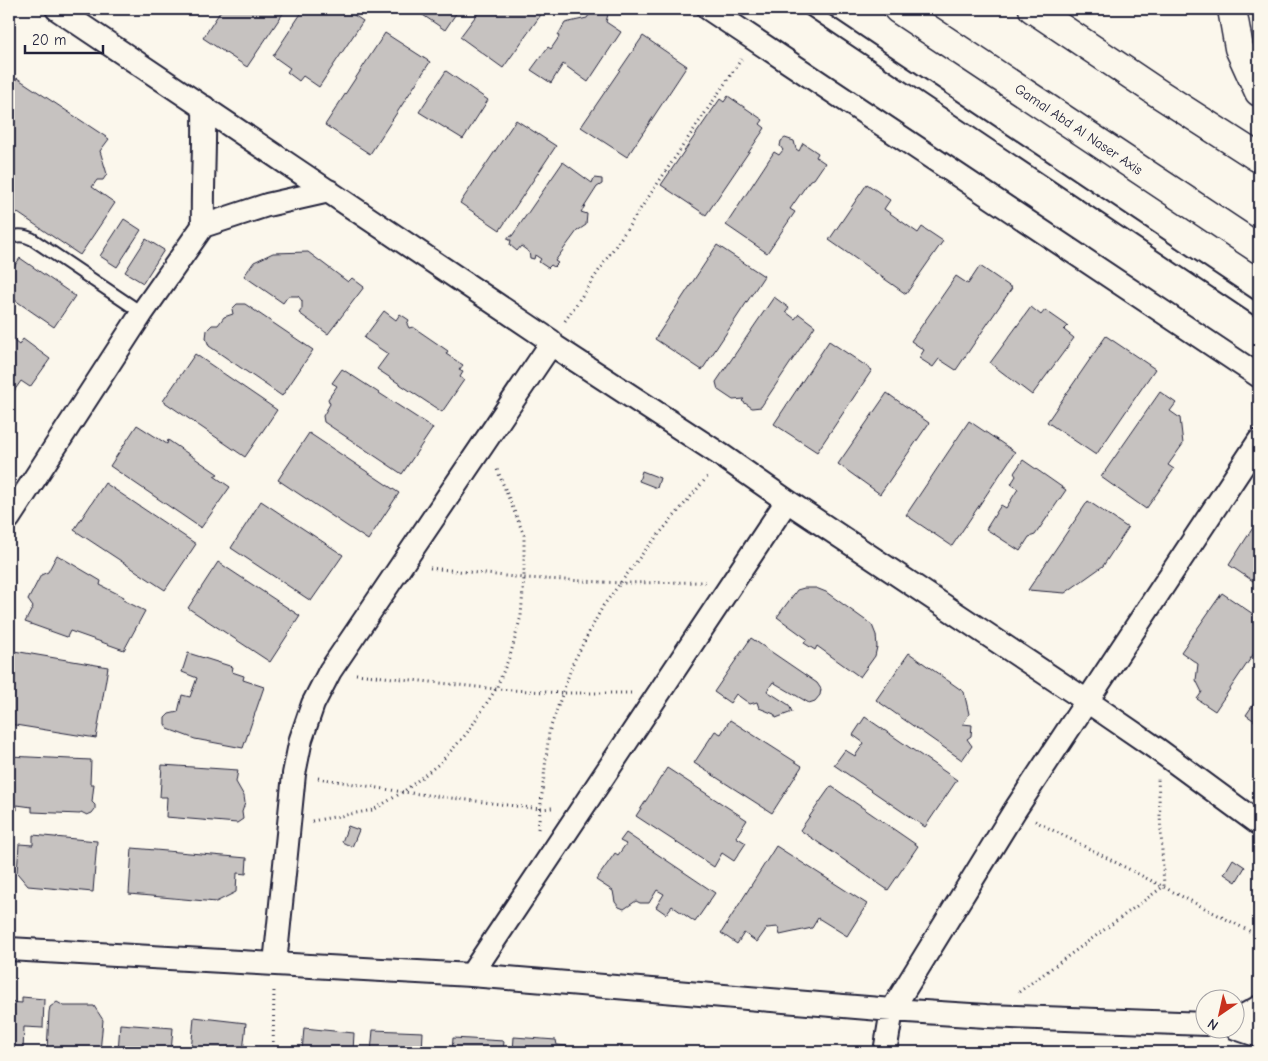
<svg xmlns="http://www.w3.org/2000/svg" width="1268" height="1061" font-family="'Comic Neue',sans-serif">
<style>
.building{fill:#c6c2c0;stroke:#22223b}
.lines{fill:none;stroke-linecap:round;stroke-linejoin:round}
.lane-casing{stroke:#22223b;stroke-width:15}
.street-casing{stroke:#22223b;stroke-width:26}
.secondary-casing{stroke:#22223b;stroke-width:31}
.path{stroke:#22223b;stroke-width:3;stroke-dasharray:1 4;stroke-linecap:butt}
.lane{stroke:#fbf7ec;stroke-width:11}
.street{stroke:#fbf7ec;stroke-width:22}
.secondary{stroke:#fbf7ec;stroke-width:28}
.labels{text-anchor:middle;stroke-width:4;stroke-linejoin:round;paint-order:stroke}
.street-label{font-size:14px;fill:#22223b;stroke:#fbf7ec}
</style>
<rect width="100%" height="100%" fill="#fbf7ec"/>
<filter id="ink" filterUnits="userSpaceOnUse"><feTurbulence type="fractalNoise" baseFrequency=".02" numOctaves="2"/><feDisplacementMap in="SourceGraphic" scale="10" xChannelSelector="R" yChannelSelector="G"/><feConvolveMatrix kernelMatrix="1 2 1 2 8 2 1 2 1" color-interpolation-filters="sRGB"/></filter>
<g filter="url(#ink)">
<path class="building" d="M 179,9 L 199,9 L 195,14 L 180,14 Z
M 222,9 L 286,9 L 247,67 L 203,38 Z
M 304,9 L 345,9 L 363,21 L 319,87 L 303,76 L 299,81 L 287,72 L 290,68 L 273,56 Z
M 414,9 L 459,9 L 445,30 Z
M 481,9 L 545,9 L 503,68 L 460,37 Z
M 593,9 L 600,9 L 608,14 L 606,22 L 621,32 L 588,82 L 563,64 L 551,83 L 531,70 L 548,47 L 551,49 L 559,37 L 558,35 L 565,23 L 587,18 Z
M 385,33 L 430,62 L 370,154 L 325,125 Z
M 643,36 L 687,66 L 627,157 L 581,127 Z
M 446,71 L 488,100 L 463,139 L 419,112 Z
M 17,78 L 109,139 L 100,151 L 107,174 L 103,180 L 97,180 L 92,187 L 115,203 L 80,255 L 9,207 L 9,91 Z
M 728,96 L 763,120 L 760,124 L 765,128 L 706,215 L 661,185 L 720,99 L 724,102 Z
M 516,120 L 556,146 L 500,230 L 460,203 Z
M 785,138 L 794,141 L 796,149 L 799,151 L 803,143 L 818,153 L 816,157 L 825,163 L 814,179 L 810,180 L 790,209 L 795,212 L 767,253 L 726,225 L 774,152 L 779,155 L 783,150 L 780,146 L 781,141 Z
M 563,162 L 592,183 L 594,178 L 602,179 L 602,184 L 597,187 L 581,212 L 587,214 L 586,225 L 577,231 L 555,261 L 558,263 L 554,267 L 551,265 L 548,268 L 539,262 L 541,259 L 535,255 L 534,259 L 530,258 L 529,252 L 521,246 L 517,251 L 510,245 L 511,240 L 508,240 L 508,237 L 512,236 Z
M 867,184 L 890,200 L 884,209 L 918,233 L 922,227 L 943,241 L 906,294 L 829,240 Z
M 124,219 L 141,230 L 117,267 L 100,256 Z
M 146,239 L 164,250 L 143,283 L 125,272 Z
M 717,245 L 764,276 L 702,370 L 655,339 Z
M 308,252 L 348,282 L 352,278 L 364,287 L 328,334 L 299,313 L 302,309 L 302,301 L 298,296 L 288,296 L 283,303 L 244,276 L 254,262 L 273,253 Z
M 20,258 L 75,296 L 54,327 L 9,296 L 9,274 Z
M 980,266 L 1012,288 L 956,370 L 939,359 L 933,367 L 919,358 L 924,350 L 911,341 L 956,276 L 968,284 Z
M 774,297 L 789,308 L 786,312 L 795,319 L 799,314 L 815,326 L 761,407 L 752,408 L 742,401 L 744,399 L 733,400 L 718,390 L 716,382 Z
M 237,304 L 245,304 L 313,350 L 282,396 L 209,346 L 206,338 L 207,330 L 212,325 L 218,325 L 224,317 L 233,314 L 232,309 Z
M 1031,307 L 1041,315 L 1045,310 L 1068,326 L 1064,330 L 1074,338 L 1032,395 L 990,363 Z
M 384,311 L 396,320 L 400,314 L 409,320 L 407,324 L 409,328 L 413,327 L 448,351 L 446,354 L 463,365 L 459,370 L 463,372 L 460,377 L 464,380 L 442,412 L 377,369 L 388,354 L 364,338 Z
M 1106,336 L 1155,369 L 1096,455 L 1047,422 Z
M 9,337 L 19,345 L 23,339 L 50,359 L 30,387 L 21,381 L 9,398 Z
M 829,341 L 872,370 L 817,452 L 774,424 Z
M 195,354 L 277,410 L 245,457 L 163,401 Z
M 342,369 L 433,428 L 402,474 L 324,422 L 323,416 L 330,404 L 328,399 L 337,386 L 332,383 Z
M 1160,392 L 1176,403 L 1170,411 L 1180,418 L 1183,444 L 1168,465 L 1174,469 L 1146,509 L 1101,477 Z
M 887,393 L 929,423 L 880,494 L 838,464 Z
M 969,421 L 1015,452 L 952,546 L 906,515 Z
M 137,425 L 167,444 L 168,440 L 218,474 L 214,476 L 230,487 L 201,528 L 110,466 Z
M 309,433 L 399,493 L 368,540 L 278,480 Z
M 1023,460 L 1066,490 L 1035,535 L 1029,537 L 1020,551 L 986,529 L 1001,505 L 1006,508 L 1018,489 L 1011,484 L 1016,476 L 1014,473 Z
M 642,471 L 660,478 L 657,488 L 639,481 Z
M 105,483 L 196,544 L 165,590 L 74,530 Z
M 261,501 L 343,555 L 311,601 L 231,548 Z
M 1088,501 L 1128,528 L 1103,566 L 1065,593 L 1028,590 Z
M 1258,520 L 1259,521 L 1259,585 L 1229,565 Z
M 57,555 L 101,581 L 100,585 L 124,597 L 123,600 L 145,611 L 124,650 L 70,631 L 67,637 L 25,622 L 33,607 L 28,600 L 41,575 L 48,572 Z
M 218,562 L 300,616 L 270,662 L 188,608 Z
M 804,588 L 816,588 L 826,592 L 872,625 L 876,635 L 877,647 L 875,656 L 860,677 L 817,646 L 815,650 L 804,643 L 807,639 L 777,617 L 797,590 Z
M 1222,593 L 1259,618 L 1259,646 L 1215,711 L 1197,699 L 1202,692 L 1196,680 L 1198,664 L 1181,652 Z
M 751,638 L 817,683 L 821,689 L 820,695 L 815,701 L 809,703 L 773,682 L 767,691 L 789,705 L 792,712 L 776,718 L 774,714 L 759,708 L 757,702 L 750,704 L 736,694 L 730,703 L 714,692 Z
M 14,651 L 108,667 L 96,738 L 9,724 L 9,681 Z
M 188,653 L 233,667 L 232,672 L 244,676 L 243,680 L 264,687 L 243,748 L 195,739 L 168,729 L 165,724 L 165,718 L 169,714 L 178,712 L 182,695 L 190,697 L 197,678 L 182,672 Z
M 909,653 L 964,692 L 969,714 L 963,724 L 972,725 L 971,736 L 967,739 L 972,746 L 962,760 L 876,700 Z
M 1259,696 L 1259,724 L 1246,715 Z
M 865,717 L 957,780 L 925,827 L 834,765 L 845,750 L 855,756 L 864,743 L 853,735 Z
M 730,720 L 802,766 L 772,813 L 694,763 L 715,731 L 721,734 Z
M 9,756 L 91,760 L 90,784 L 94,784 L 92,802 L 95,805 L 95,809 L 92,813 L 87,815 L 81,812 L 80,814 L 32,812 L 32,807 L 17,805 L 17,810 L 14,810 L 14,801 L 9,802 Z
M 162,765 L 238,770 L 236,782 L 244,796 L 245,803 L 242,812 L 243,819 L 237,823 L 166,817 L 167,797 L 160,797 Z
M 667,768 L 747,820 L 736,837 L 746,843 L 734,861 L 722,853 L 714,867 L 636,816 Z
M 831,786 L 918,846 L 888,890 L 800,830 Z
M 348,826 L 359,830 L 352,847 L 342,842 Z
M 626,833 L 715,893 L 695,922 L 672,906 L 666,914 L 656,907 L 664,894 L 657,890 L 649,903 L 640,903 L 636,901 L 624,909 L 619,907 L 615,902 L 613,891 L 596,880 L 615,853 L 618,855 L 626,844 L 620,841 Z
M 33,835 L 97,841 L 93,892 L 28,886 L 17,873 L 19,844 L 33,845 Z
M 776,846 L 867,904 L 847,936 L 818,918 L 812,928 L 780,935 L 778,927 L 767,928 L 757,942 L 744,933 L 737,944 L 721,933 Z
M 132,848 L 247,858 L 246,874 L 237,873 L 236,892 L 216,902 L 129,894 Z
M 1233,859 L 1245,867 L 1236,882 L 1224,874 Z
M 22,997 L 44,999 L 43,1028 L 24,1027 L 23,1052 L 9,1052 L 9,1002 L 22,1003 Z
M 57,1002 L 64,1006 L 94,1006 L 103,1020 L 100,1052 L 47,1052 L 49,1012 L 50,1007 Z
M 194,1017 L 246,1023 L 243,1052 L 191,1052 Z
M 120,1024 L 173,1028 L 171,1052 L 118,1052 Z
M 304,1028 L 354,1033 L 353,1052 L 302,1052 Z
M 373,1030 L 423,1032 L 422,1052 L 371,1052 Z
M 514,1037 L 556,1040 L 557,1045 L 567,1046 L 567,1052 L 513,1052 Z
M 453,1038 L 504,1041 L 503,1052 L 452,1052 Z
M 617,1048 L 641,1049 L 641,1052 L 617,1052 Z"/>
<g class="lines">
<g class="lane-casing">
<path id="lane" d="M 809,9 L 1259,311
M 9,239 C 17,234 24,235 32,239 L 142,313"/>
</g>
<g class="street-casing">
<path id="street" d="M 57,9 L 551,341 L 551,344 L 724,457 L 787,501 L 1087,701 L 1157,749 L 1259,824
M 709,9 L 1259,376
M 203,226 C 202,186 205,147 204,107
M 9,518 L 142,313 L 203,226 L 267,205 L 329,191
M 9,949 L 471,975 L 892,1010 L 986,1016 L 1206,1024
M 275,964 L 294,774 L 301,739 L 313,704 L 330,671 L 551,344
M 471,975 L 787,501
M 1236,1020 L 1259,1007
M 1236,1028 L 1259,1036
M 885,1052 L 892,1010 L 1015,810 L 1259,441"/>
</g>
<g class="secondary-casing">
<path id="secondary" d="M 898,9 L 1259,249
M 1033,9 L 1158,93 L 1259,158
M 1232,9 L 1239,48 L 1259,92"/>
</g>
<path class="path" d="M 565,321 L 742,58
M 430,568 L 524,578 L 622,583 L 705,582
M 356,674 L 496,689 L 562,693 L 631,693
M 318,778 L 403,792 L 540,809 L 552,808
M 312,821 L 373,810 L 403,792 L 440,763 L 467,733 L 496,689 L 511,653 L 521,616 L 524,578 L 524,535 L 496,467
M 1035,821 L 1259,936
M 538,829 L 549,732 L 573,663 L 603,606 L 643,553 L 709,475
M 1019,992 L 1164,886 L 1158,779
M 273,1052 L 274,988"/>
<use href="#lane" class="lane"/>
<use href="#street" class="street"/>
<use href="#secondary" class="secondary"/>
</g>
</g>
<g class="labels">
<g class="street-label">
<text transform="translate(1079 129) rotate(34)" y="5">Gamal Abd Al Naser Axis</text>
</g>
</g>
<rect width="1268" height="1061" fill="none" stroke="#fbf7ec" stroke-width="30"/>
<rect x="15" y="15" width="1238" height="1031" fill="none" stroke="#22223b" stroke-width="2" filter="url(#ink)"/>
<g transform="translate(1220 1014) rotate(214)"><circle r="24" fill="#fbf7ec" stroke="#a4a2a5"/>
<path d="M0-4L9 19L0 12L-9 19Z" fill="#c8321e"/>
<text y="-8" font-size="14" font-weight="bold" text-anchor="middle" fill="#22223b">N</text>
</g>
<path d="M25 45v8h78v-8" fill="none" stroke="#22223b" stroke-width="2.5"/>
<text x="32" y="45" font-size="15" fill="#22223b" stroke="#fbf7ec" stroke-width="4" paint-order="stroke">20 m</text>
</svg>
